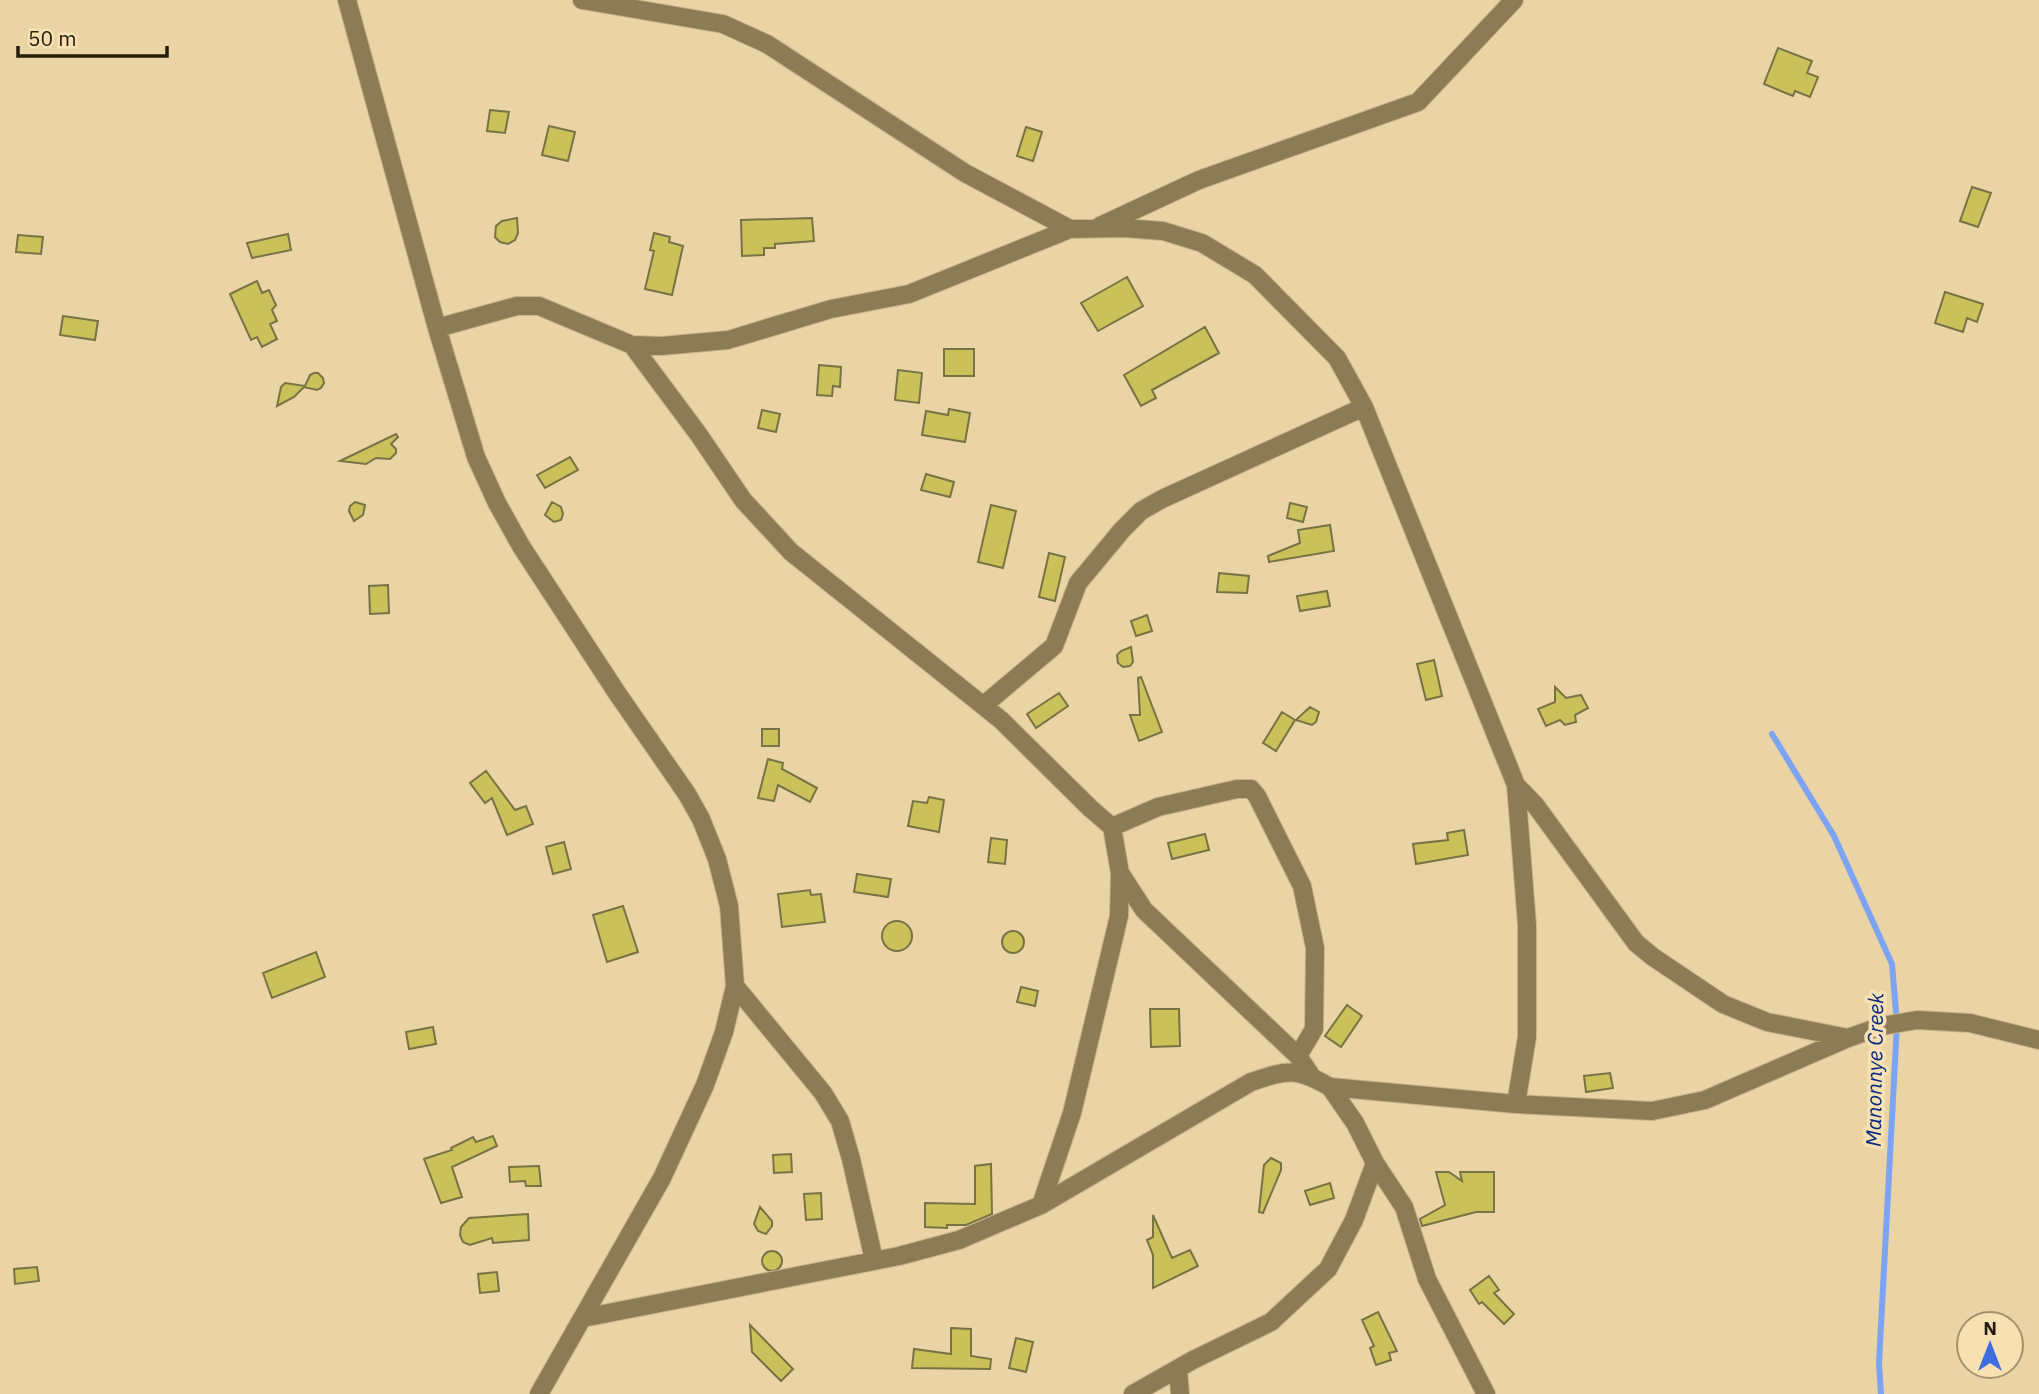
<svg xmlns="http://www.w3.org/2000/svg" width="2039" height="1394" font-family="'IBM Plex Sans',sans-serif">
<style>
.lines{fill:none;stroke-linecap:round;stroke-linejoin:round}
.stream{stroke:#7da3f3;stroke-width:6}
.building{fill:#cac15a;stroke:#777345;stroke-width:2}
.minor-casing{stroke:#c7b289;stroke-width:20}
.minor{stroke:#8d7b56;stroke-width:18}
.labels{text-anchor:middle;stroke-width:7;stroke-linejoin:round;paint-order:stroke}
.water-label{font-size:21px;font-style:italic;fill:#082882;stroke:#f7e0b2}
</style>
<rect width="100%" height="100%" fill="#ead3a5"/>
<g class="lines">
<path class="stream" d="M 1772,734 L 1834,836 L 1892,964 L 1897,1024 L 1879,1363 L 1881,1394"/>
</g>
<path class="building" d="M 1778,48 L 1812,61 L 1807,73 L 1818,77 L 1810,97 L 1795,91 L 1793,96 L 1764,84 Z
M 490,110 L 509,112 L 505,133 L 487,131 Z
M 549,126 L 575,132 L 568,161 L 542,155 Z
M 1026,127 L 1042,132 L 1033,161 L 1017,156 Z
M 1972,187 L 1991,193 L 1978,227 L 1960,221 Z
M 517,218 L 518,233 L 515,240 L 508,244 L 500,242 L 495,237 L 496,226 L 502,221 Z
M 812,218 L 814,241 L 775,244 L 775,248 L 764,248 L 764,255 L 742,256 L 741,220 Z
M 654,233 L 670,237 L 669,242 L 683,246 L 672,295 L 645,289 L 654,251 L 650,250 Z
M 288,234 L 291,250 L 252,258 L 247,243 Z
M 18,235 L 43,237 L 41,254 L 16,252 Z
M 1127,277 L 1143,306 L 1098,331 L 1081,303 Z
M 257,281 L 262,293 L 269,290 L 276,305 L 272,310 L 277,321 L 270,324 L 277,339 L 262,347 L 257,337 L 251,340 L 230,294 Z
M 1945,292 L 1983,304 L 1977,322 L 1967,318 L 1963,332 L 1935,323 Z
M 63,316 L 98,321 L 95,340 L 60,335 Z
M 1205,327 L 1219,353 L 1152,390 L 1156,398 L 1141,406 L 1124,375 Z
M 944,349 L 974,349 L 974,376 L 944,376 Z
M 819,365 L 841,367 L 840,387 L 833,386 L 832,396 L 817,395 Z
M 898,370 L 922,373 L 919,403 L 895,400 Z
M 314,373 L 318,373 L 323,378 L 324,383 L 321,388 L 317,390 L 304,387 L 294,397 L 277,406 L 281,387 L 285,383 L 305,386 L 310,375 Z
M 949,409 L 970,413 L 965,442 L 922,435 L 926,411 L 948,415 Z
M 762,410 L 780,414 L 776,432 L 758,428 Z
M 396,434 L 398,437 L 391,444 L 396,449 L 396,453 L 390,459 L 376,458 L 366,464 L 340,461 Z
M 570,457 L 578,470 L 545,488 L 537,475 Z
M 926,474 L 954,482 L 950,497 L 921,490 Z
M 355,502 L 365,505 L 363,515 L 354,521 L 349,511 L 350,506 Z
M 552,502 L 561,507 L 563,514 L 561,520 L 554,522 L 545,515 Z
M 1290,503 L 1307,507 L 1303,522 L 1287,518 Z
M 991,505 L 1016,511 L 1003,568 L 978,562 Z
M 1330,525 L 1334,551 L 1269,562 L 1268,556 L 1300,543 L 1298,530 Z
M 1049,553 L 1065,557 L 1055,601 L 1039,597 Z
M 1219,573 L 1249,576 L 1247,593 L 1217,592 Z
M 388,585 L 389,613 L 370,614 L 369,586 Z
M 1327,591 L 1330,606 L 1300,611 L 1297,596 Z
M 1147,615 L 1152,631 L 1136,636 L 1131,621 Z
M 1131,647 L 1133,662 L 1130,666 L 1123,667 L 1118,663 L 1117,655 L 1121,651 Z
M 1434,660 L 1442,696 L 1426,700 L 1417,664 Z
M 1141,677 L 1162,732 L 1139,741 L 1130,715 L 1140,715 L 1138,678 Z
M 1555,687 L 1566,698 L 1581,695 L 1588,708 L 1575,715 L 1576,722 L 1565,725 L 1560,720 L 1546,726 L 1538,709 L 1555,702 Z
M 1059,693 L 1068,706 L 1036,728 L 1027,714 Z
M 1310,707 L 1319,712 L 1316,722 L 1312,725 L 1296,720 Z
M 1282,712 L 1295,720 L 1276,751 L 1263,743 Z
M 762,729 L 779,729 L 779,746 L 762,746 Z
M 768,759 L 783,763 L 782,769 L 817,788 L 810,802 L 778,785 L 774,801 L 758,798 Z
M 486,771 L 515,810 L 526,806 L 533,824 L 507,835 L 492,798 L 485,803 L 470,783 Z
M 929,797 L 944,800 L 939,832 L 908,826 L 913,801 L 927,803 Z
M 1464,830 L 1468,855 L 1416,864 L 1413,844 L 1448,840 L 1447,833 Z
M 1205,834 L 1209,850 L 1172,859 L 1168,843 Z
M 991,838 L 1007,840 L 1005,864 L 988,862 Z
M 564,842 L 571,869 L 553,874 L 546,847 Z
M 857,874 L 891,879 L 888,897 L 854,892 Z
M 810,890 L 811,895 L 821,894 L 825,922 L 782,927 L 778,894 Z
M 623,906 L 638,952 L 607,962 L 593,915 Z
M882 936a15 15 0 1 1 30 0a15 15 0 1 1-30 0Z
M1002 942a11 11 0 1 1 22 0a11 11 0 1 1-22 0Z
M 316,952 L 325,977 L 272,998 L 263,973 Z
M 1021,987 L 1038,991 L 1035,1006 L 1017,1002 Z
M 1347,1005 L 1362,1016 L 1341,1047 L 1325,1036 Z
M 1150,1009 L 1179,1009 L 1180,1046 L 1151,1047 Z
M 433,1027 L 436,1044 L 409,1049 L 406,1032 Z
M 1610,1073 L 1613,1088 L 1586,1092 L 1584,1076 Z
M 493,1136 L 497,1146 L 452,1167 L 462,1197 L 441,1203 L 424,1159 L 452,1150 L 451,1148 L 473,1137 L 476,1142 Z
M 791,1154 L 792,1172 L 774,1173 L 773,1155 Z
M 1271,1158 L 1281,1163 L 1281,1170 L 1263,1213 L 1259,1212 L 1264,1165 Z
M 991,1164 L 992,1214 L 966,1225 L 947,1225 L 947,1228 L 925,1227 L 925,1203 L 975,1204 L 975,1166 Z
M 539,1166 L 541,1186 L 526,1186 L 525,1181 L 510,1182 L 509,1167 Z
M 1436,1172 L 1449,1172 L 1462,1181 L 1460,1172 L 1494,1172 L 1494,1212 L 1476,1212 L 1422,1226 L 1420,1219 L 1445,1205 Z
M 1330,1183 L 1334,1198 L 1310,1205 L 1305,1191 Z
M 821,1193 L 822,1219 L 806,1220 L 804,1194 Z
M 760,1207 L 772,1221 L 772,1226 L 766,1234 L 758,1231 L 754,1224 Z
M 528,1214 L 529,1240 L 493,1243 L 492,1238 L 470,1245 L 463,1242 L 460,1235 L 461,1227 L 469,1218 Z
M 1153,1215 L 1172,1258 L 1190,1250 L 1198,1266 L 1153,1288 L 1153,1255 L 1147,1240 L 1153,1237 Z
M762 1261a10 10 0 1 1 20 0a10 10 0 1 1-20 0Z
M 37,1267 L 39,1281 L 15,1284 L 14,1269 Z
M 497,1272 L 499,1291 L 480,1293 L 478,1274 Z
M 1489,1276 L 1499,1290 L 1494,1293 L 1514,1314 L 1504,1324 L 1482,1302 L 1479,1304 L 1470,1290 Z
M 1378,1312 L 1397,1351 L 1389,1353 L 1391,1360 L 1376,1365 L 1370,1348 L 1374,1346 L 1362,1320 Z
M 750,1325 L 793,1369 L 781,1381 L 752,1352 Z
M 951,1328 L 971,1329 L 971,1356 L 991,1359 L 990,1369 L 912,1368 L 914,1349 L 951,1354 Z
M 1016,1338 L 1033,1342 L 1026,1372 L 1009,1368 Z"/>
<g class="lines">
<g class="minor-casing">
<path id="minor" d="M 347,0 L 437,328 L 476,457 L 497,503 L 521,546 L 617,693 L 687,794 L 701,819 L 717,859 L 729,906 L 735,986 L 724,1032 L 705,1085 L 662,1178 L 539,1394
M 582,0 L 723,24 L 767,44 L 965,173 L 1070,229 L 1124,228 L 1163,231 L 1202,243 L 1255,275 L 1337,358 L 1364,407 L 1516,785 L 1536,806 L 1636,943 L 1653,957 L 1723,1004 L 1767,1022 L 1848,1038
M 1100,226 L 1199,180 L 1418,102 L 1514,0
M 437,328 L 517,306 L 539,306 L 632,345 L 661,346 L 728,340 L 831,309 L 909,294 L 1070,229
M 632,345 L 699,435 L 743,500 L 791,552 L 1001,720 L 1090,808 L 1112,827 L 1158,807 L 1237,789 L 1251,789 L 1257,796 L 1302,886 L 1315,948 L 1314,1029 L 1298,1056 L 1312,1077
M 984,705 L 1054,646 L 1078,583 L 1122,530 L 1141,511 L 1162,499 L 1364,407
M 1516,785 L 1527,925 L 1527,1037 L 1516,1104
M 1120,873 L 1144,910 L 1298,1056
M 735,986 L 823,1093 L 840,1121 L 851,1159 L 874,1260
M 1330,1087 L 1355,1123 L 1375,1163 L 1404,1207 L 1427,1279 L 1486,1394
M 1041,1205 L 1072,1113 L 1119,916 L 1120,873 L 1112,827
M 583,1318 L 899,1256 L 959,1240 L 1041,1205 L 1251,1082 C 1288,1070 1295,1067 1330,1087 L 1516,1104 L 1652,1111 L 1705,1100 L 1848,1038 L 1882,1026 L 1917,1020 L 1970,1023 L 2039,1040
M 1178,1369 L 1180,1394
M 1133,1394 L 1193,1360 L 1271,1322 L 1328,1269 L 1354,1220 L 1375,1163"/>
</g>
<use href="#minor" class="minor"/>
</g>
<g class="labels">
<g class="water-label">
<text transform="translate(1875 1070) rotate(-89)" y="7">Manonnye Creek</text>
</g>
</g>
<g transform="translate(1990 1345)"><circle r="33" fill="#f7e0b2" stroke="#a3926f" stroke-width="2"/>
<path d="M0-5L12 26L0 18L-12 26Z" fill="#3d6dde"/>
<text y="-10" font-size="19" font-weight="bold" text-anchor="middle" fill="#251c0b">N</text>
</g>
<path d="M18 46v10h149v-10" fill="none" stroke="#251c0b" stroke-width="3.5"/>
<text x="28" y="46" font-size="21" fill="#251c0b" stroke="#f7e0b2" stroke-width="5" paint-order="stroke">50 m</text>
</svg>
